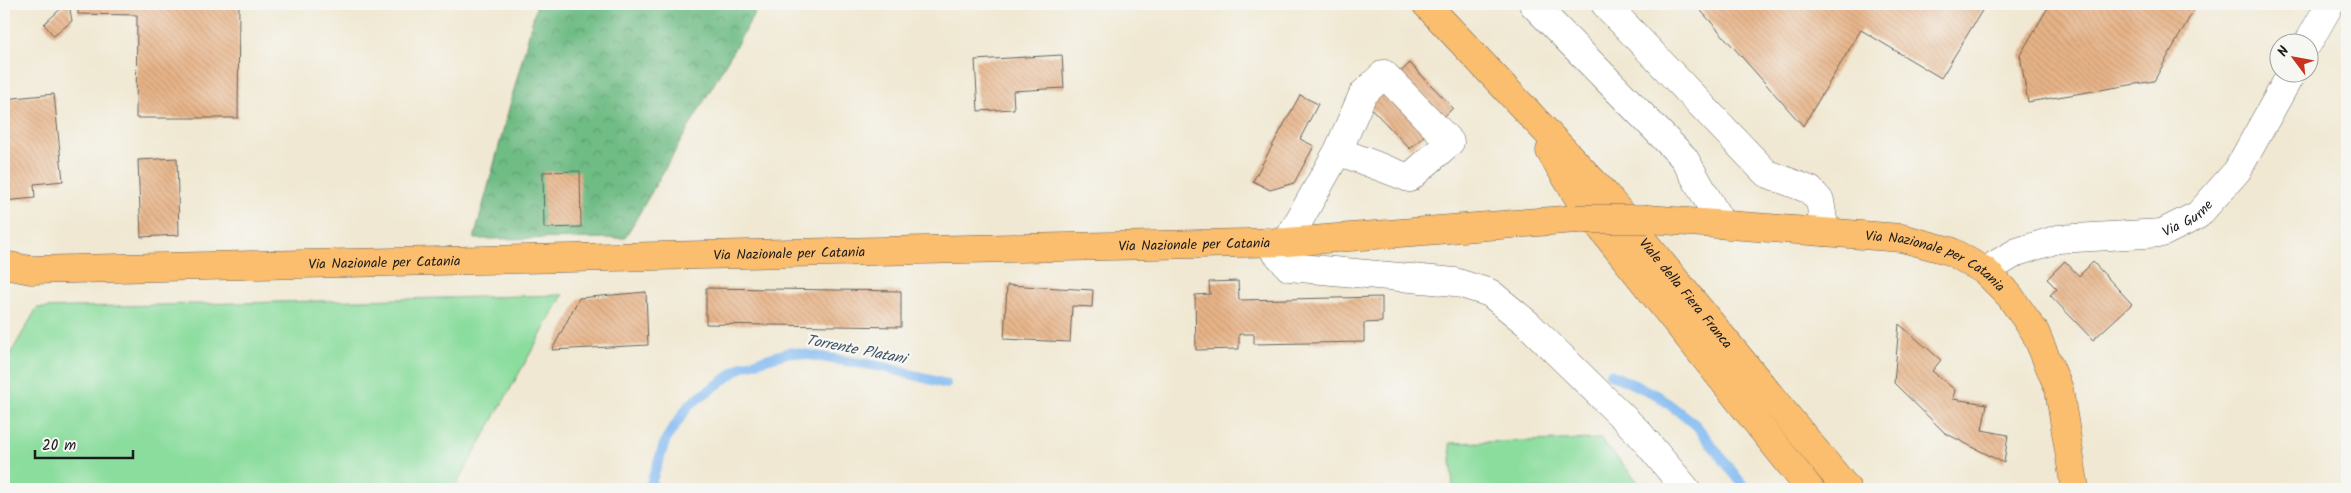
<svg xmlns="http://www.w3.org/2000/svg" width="2351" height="493" font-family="Kalam,sans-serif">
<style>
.grass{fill:#8bdd9e;stroke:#547c5d}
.forest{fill:url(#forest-crowns);stroke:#466c50}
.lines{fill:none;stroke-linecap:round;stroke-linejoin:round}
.stream{stroke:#82baf2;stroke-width:10}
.building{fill:url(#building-back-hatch)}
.minor-casing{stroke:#66635c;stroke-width:29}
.major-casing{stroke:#66635c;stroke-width:29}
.minor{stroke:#fff;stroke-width:28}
.major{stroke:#fbbd6e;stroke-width:28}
.major-bridge-casing{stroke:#66635c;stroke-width:29;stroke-linecap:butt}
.major-bridge{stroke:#fbbd6e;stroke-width:28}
.labels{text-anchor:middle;stroke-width:5;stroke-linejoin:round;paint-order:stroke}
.street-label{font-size:14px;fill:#1c1c1c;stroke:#f6f6f2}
.water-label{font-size:15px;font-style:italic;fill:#405367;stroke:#f6f6f2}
</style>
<defs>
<pattern id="forest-crowns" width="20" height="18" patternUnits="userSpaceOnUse" patternTransform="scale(1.25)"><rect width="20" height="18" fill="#70bc85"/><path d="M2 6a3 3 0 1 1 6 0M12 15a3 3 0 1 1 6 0" fill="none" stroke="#5b986c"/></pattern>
<pattern id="building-back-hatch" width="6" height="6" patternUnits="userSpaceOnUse" patternTransform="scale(1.25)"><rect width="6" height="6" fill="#e7b387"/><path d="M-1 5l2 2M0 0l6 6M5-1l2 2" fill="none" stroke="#c69974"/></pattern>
</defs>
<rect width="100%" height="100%" fill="#f6f6f2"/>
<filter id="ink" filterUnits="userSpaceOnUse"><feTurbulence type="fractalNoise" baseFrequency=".02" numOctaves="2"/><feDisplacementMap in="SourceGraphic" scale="10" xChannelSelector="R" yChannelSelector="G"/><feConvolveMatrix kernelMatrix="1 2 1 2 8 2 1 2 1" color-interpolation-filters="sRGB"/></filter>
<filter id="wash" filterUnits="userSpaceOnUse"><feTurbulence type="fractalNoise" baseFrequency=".0096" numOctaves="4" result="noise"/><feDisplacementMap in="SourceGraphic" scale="20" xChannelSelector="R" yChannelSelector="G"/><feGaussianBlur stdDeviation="1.12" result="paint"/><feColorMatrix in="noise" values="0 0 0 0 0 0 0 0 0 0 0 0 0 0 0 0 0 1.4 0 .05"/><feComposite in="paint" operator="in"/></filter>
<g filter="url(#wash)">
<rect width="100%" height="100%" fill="#f0e8d2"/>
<path class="grass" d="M 563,295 L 454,489 L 4,489 L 4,365 L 37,308 Z
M 1601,439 L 1644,489 L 1453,489 L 1450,443 Z"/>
<path class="forest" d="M 537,4 L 760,4 L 625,238 L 474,239 Z"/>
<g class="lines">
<path class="stream" d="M 1610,374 L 1657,395 L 1696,425 L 1746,489
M 649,489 L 666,439 L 689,405 L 743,366 L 790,352 L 884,367 L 946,384"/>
</g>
<g id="blocks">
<path class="building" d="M 66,4 L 69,4 L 72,21 L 54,36 L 44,24 Z
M 78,4 L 239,4 L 238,118 L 136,118 L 137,15 L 78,14 Z
M 1695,4 L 1986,4 L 1941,78 L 1861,30 L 1803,126 Z
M 2050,4 L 2197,4 L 2154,81 L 2028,102 L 2020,55 Z
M 1062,55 L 1064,88 L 1013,91 L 1014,109 L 978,111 L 975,60 Z
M 1410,63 L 1453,108 L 1410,149 L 1367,104 Z
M 54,94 L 63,181 L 34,184 L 35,198 L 4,201 L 4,99 Z
M 1300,95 L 1318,104 L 1300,139 L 1314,146 L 1294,183 L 1270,190 L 1253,181 Z
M 177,158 L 179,235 L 141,237 L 138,160 Z
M 580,171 L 581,227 L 544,228 L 543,172 Z
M 2065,261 L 2079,276 L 2093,262 L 2132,304 L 2093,340 L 2050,295 L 2057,289 L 2047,279 Z
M 1238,281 L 1239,300 L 1382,297 L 1382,322 L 1364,323 L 1364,342 L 1254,344 L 1254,334 L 1239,334 L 1239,349 L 1196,350 L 1195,295 L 1210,294 L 1209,282 Z
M 1007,285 L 1093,290 L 1092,307 L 1072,306 L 1070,342 L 1004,339 Z
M 706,288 L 901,291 L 901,327 L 706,324 Z
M 646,292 L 648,345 L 552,350 L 579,298 Z
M 1899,324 L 1941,360 L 1932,371 L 1955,390 L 1953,399 L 1987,404 L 1982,430 L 2008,435 L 2004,463 L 1945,433 L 1894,383 Z"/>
</g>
</g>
<g filter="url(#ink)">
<use href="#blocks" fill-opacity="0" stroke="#66635c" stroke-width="1"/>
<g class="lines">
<g class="minor-casing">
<g id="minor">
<path d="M 1533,4 L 1684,158 L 1721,223"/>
<path d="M 1605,4 L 1766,173 L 1810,190 L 1820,201 L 1825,232"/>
<path d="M 2308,43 L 2330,4"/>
<path d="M 1267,242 L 1289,267 L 1455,282 L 1490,293 L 1528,324 L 1639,433 L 1686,489"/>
<path d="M 1287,242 L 1338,151 L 1363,94 L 1384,74 L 1450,142 L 1409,178 L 1338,151"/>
<path id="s1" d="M 1985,271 L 2017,252 L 2058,239 L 2162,233 L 2198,215 L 2237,171 L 2292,72"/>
</g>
</g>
<g class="major-casing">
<g id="major">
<path id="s2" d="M 1426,4 L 1604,193 L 1847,489"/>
<path d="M 1550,151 L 1584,207 L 1810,489"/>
<path id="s3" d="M 1648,219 L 1902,238 L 1950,251 L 1985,271 L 2009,295 L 2035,332 L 2059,389 L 2075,489"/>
<path id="s4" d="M 4,265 L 31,270 L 1287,242 L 1576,219"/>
</g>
</g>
<use href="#minor" class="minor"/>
<use href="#major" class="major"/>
<g class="major-bridge-casing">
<path id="major-bridge" d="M 1576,219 L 1648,219"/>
</g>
<use href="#major-bridge" class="major-bridge"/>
</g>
</g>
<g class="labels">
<g class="street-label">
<text dy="5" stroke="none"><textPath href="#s1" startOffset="214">Via Gurne</textPath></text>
<text dy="5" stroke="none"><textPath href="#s4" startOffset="1191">Via Nazionale per Catania</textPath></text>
<text dy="5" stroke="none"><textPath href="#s4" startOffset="786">Via Nazionale per Catania</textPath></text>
<text dy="5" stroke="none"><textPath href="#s4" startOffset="381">Via Nazionale per Catania</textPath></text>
<text dy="5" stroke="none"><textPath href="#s3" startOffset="294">Via Nazionale per Catania</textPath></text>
<text dy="5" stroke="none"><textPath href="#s2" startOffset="389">Viale della Fiera Franca</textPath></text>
</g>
<g class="water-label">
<text transform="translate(856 349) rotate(11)" y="5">Torrente Platani</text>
</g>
</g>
<rect width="2351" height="493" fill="none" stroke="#f6f6f2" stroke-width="20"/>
<g transform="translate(2294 58) rotate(302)"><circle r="24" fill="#f6f6f2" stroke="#9f9f9c"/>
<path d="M0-4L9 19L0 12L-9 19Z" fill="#c8321e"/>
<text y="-8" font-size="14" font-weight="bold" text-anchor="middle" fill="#1c1c1c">N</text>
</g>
<path d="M35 450v8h98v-8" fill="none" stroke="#1c1c1c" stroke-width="2.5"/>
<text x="42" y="450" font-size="15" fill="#1c1c1c" stroke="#f6f6f2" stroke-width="4" paint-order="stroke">20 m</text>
</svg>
